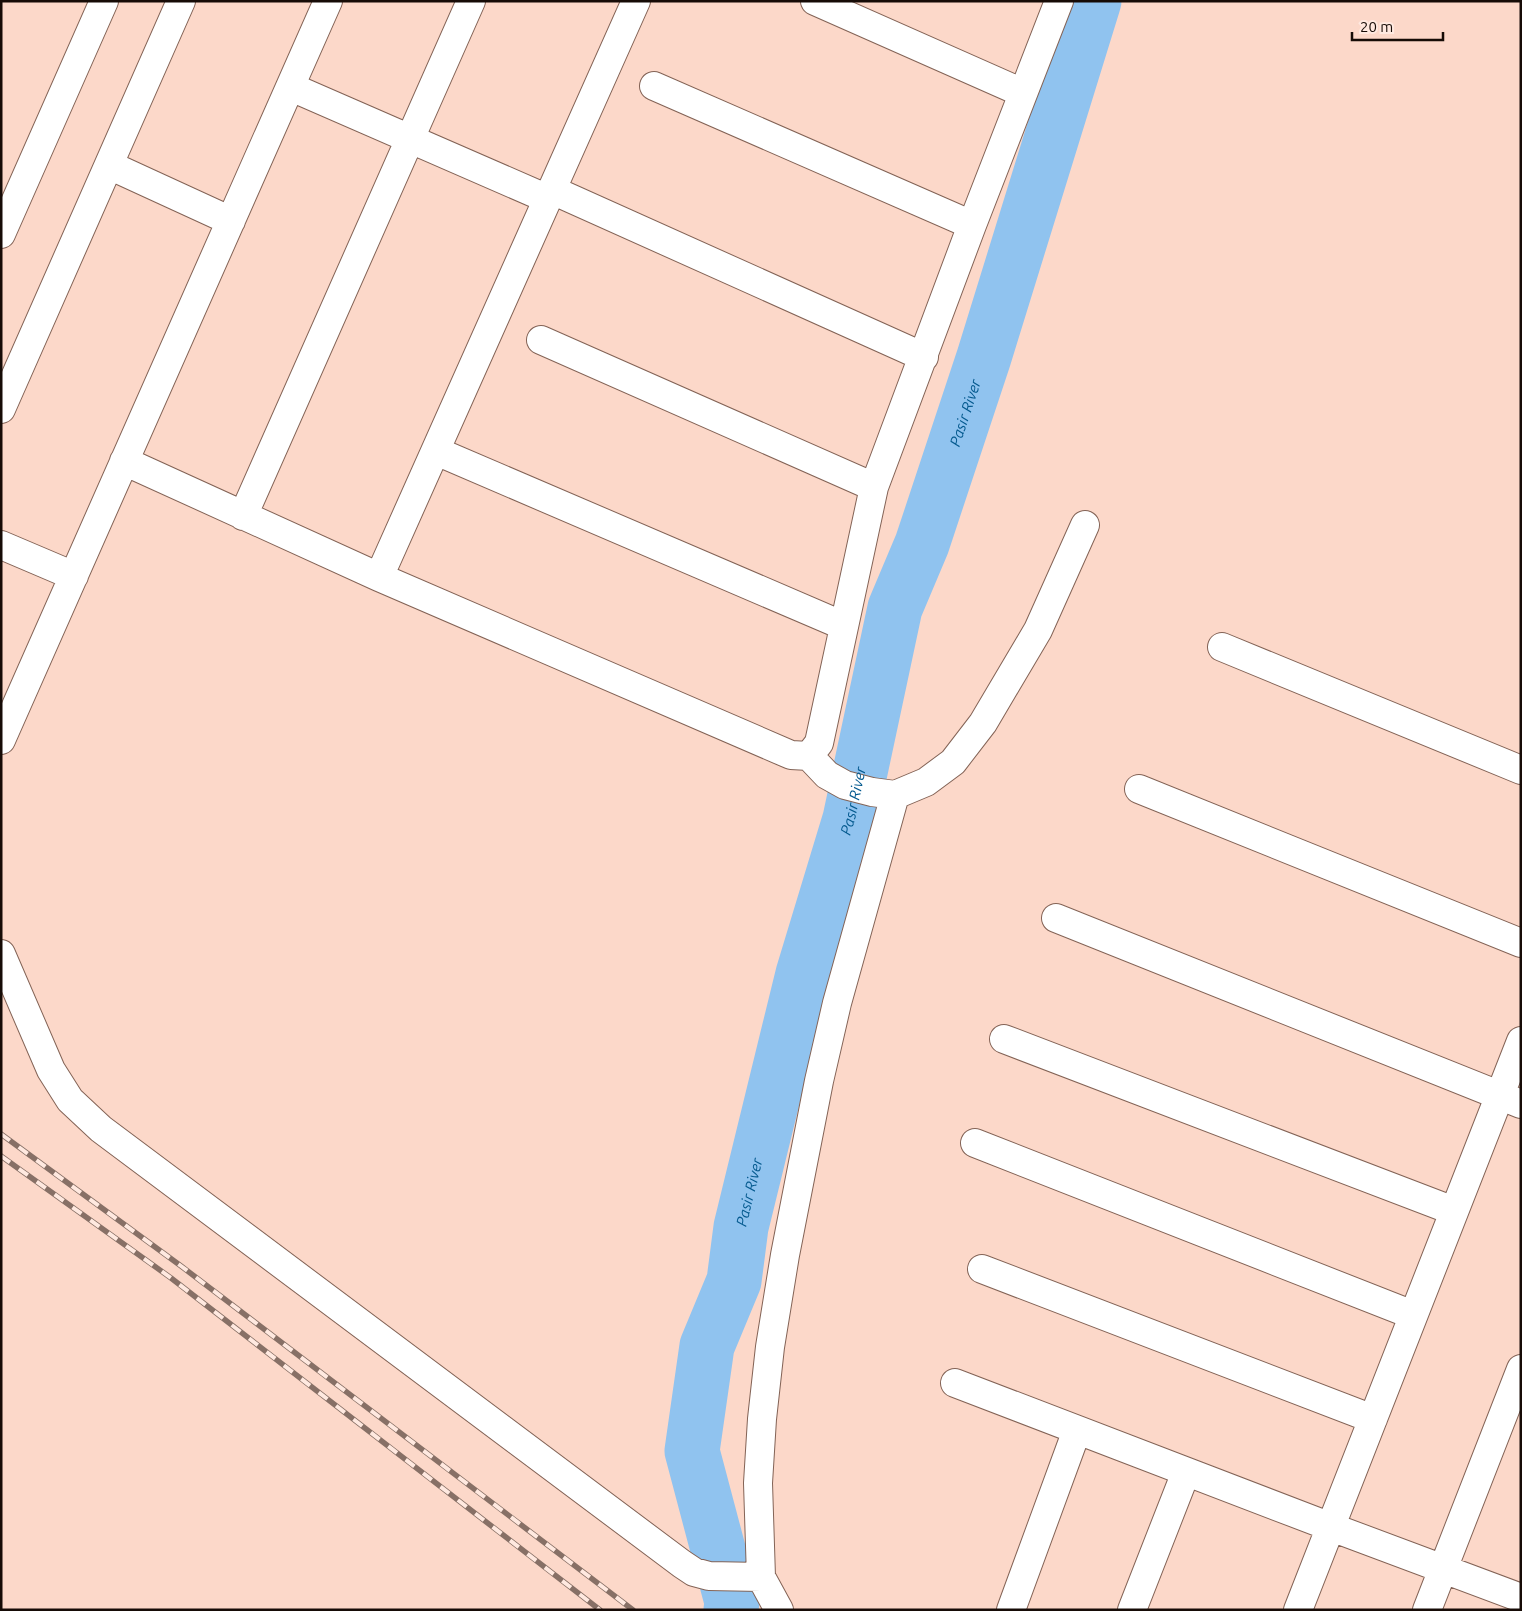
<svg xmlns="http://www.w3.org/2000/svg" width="1522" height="1611" font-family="Ubuntu,sans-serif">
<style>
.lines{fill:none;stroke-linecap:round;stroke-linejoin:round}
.river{stroke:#90c3ef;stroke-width:55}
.minor-casing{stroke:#836356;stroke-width:30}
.minor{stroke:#fff;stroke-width:28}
.rail-casing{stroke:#877066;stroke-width:5.5}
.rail{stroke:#ffe9e0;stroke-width:4;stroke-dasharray:11;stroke-linecap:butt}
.labels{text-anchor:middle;stroke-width:4;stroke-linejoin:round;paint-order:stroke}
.water-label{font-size:15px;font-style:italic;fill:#055a8f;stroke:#ffe9e0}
</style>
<rect width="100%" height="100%" fill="#fcd8c9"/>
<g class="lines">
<path class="river" id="s1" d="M 731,1610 L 732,1602 L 692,1451 L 707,1346 L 734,1281 L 741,1227 L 803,974 L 850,819 L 895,608 L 922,544 L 984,357 L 1094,1"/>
<g class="minor-casing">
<path id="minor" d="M 815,1 L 1023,93
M 654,86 L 972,225
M 291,87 L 548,199
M 109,165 L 231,221
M 552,190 L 924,357
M 1,234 L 104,1
M 541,340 L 874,487
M 1,409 L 181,1
M 436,451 L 844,626
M 124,461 L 379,577 L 791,755 L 809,756 L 819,743 L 874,487 L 972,225 L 1059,1
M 243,516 L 471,1
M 1,545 L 74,576
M 379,577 L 636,1
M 1222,647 L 1521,770
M 1,740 L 328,1
M 809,756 L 827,775 L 845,785 L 872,792 L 895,795 L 926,782 L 953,762 L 983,723 L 1038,630 L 1085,525
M 1139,789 L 1521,943
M 1056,918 L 1521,1104
M 1,954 L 51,1070 L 70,1100 L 101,1129 L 682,1564 L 694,1572 L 709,1576 L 761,1577 L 779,1610
M 1004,1039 L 1454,1211
M 975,1143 L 1413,1315
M 982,1269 L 1373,1419
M 955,1383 L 1331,1527 L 1521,1598
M 761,1577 L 758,1483 L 762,1419 L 770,1347 L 785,1255 L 819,1081 L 837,1003 L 895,795
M 1011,1610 L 1077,1430
M 1132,1610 L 1186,1472
M 1298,1610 L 1521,1041
M 1427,1610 L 1521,1369"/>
</g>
<use href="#minor" class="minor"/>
<g class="rail-casing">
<path id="rail" d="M 1,1134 L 181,1266 L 633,1610
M 1,1156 L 171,1278 L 600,1610"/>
</g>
<use href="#rail" class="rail"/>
</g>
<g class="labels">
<g class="water-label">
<text dy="5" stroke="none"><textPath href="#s1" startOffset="1241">Pasir River</textPath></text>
<text dy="5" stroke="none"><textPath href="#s1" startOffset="836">Pasir River</textPath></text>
<text dy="5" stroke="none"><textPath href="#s1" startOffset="431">Pasir River</textPath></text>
</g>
</g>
<rect width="1522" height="1611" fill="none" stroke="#160b06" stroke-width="5"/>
<path d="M1352 32v8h91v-8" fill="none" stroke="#160b06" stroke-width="2.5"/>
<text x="1360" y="32" font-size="15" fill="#160b06" stroke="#ffe9e0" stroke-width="4" paint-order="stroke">20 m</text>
</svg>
